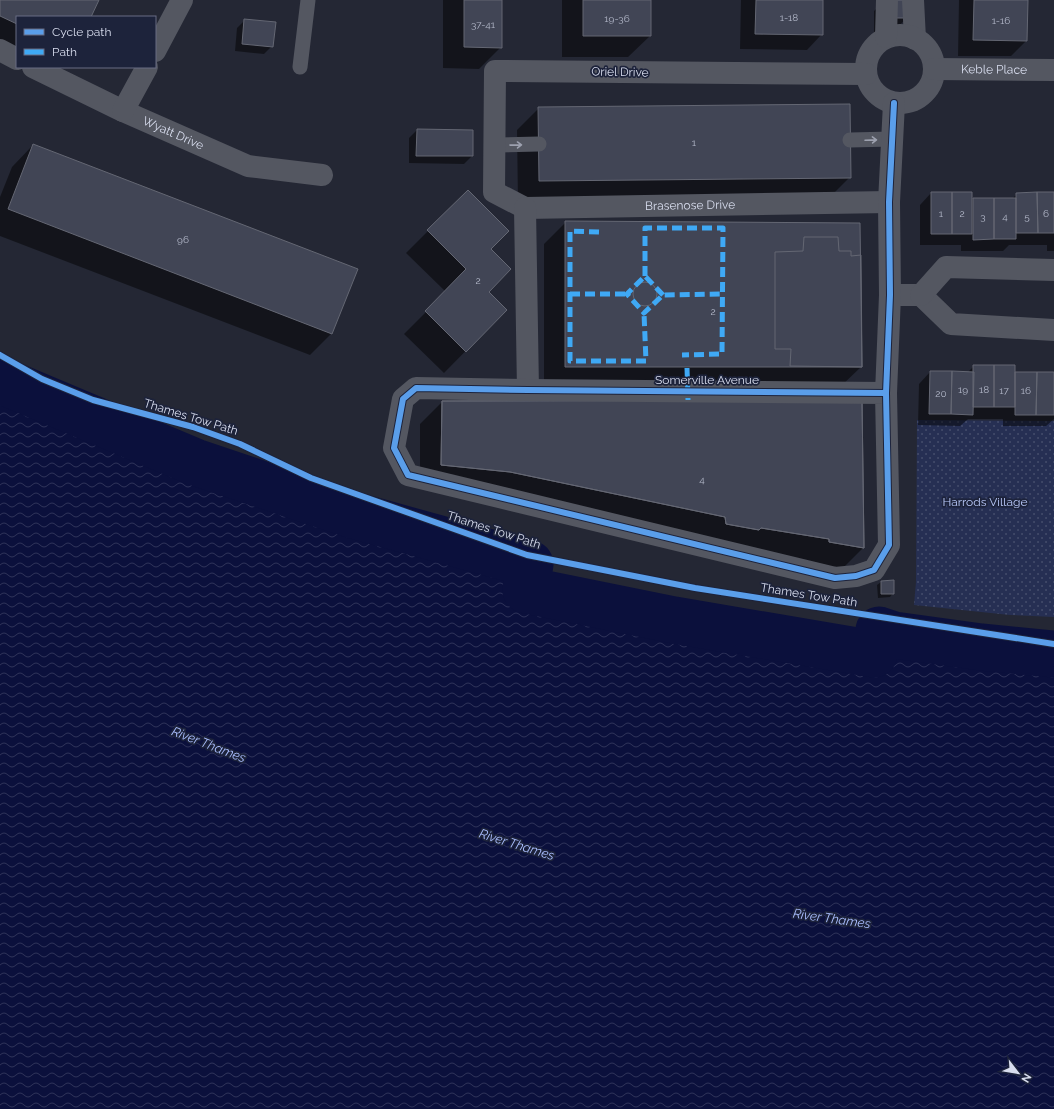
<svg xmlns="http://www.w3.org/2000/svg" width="1054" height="1109" font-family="Raleway,sans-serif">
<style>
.grass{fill:url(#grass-dots)}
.water{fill:url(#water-waves)}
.shadow{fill:#0007}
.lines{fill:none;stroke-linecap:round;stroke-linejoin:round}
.river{stroke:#0b103c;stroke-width:47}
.building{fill:#414555;stroke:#646773}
.lane{stroke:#545761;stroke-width:15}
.street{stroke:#545761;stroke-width:22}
.quiet{stroke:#3fa9f5;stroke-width:5;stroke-dasharray:10 5;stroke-linecap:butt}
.cycleway-casing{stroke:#1d233b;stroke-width:8}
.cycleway{stroke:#5a9eea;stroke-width:6}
.oneway{stroke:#9da1af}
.labels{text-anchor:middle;stroke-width:3.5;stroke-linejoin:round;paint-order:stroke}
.number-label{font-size:10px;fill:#b2b7c8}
.street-label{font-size:12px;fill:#d8ddee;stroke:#1d233b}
.park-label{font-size:12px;fill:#bacafb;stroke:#1d233b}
.water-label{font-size:13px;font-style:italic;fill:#aabeff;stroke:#1d233b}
</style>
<defs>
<pattern id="grass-dots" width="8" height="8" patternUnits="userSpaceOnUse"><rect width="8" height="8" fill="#262f53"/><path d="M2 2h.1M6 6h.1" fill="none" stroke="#454d6c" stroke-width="1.8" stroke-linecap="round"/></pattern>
<pattern id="water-waves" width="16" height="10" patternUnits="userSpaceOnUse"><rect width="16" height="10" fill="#0b103c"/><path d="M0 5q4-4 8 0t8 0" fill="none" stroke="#2e3258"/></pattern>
</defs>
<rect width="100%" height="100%" fill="#242734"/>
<path class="grass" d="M 917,420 L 1054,421 L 1054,617 L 1010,615 L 914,605 L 916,582 Z"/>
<path class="water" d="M 0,380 L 195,462 L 353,515 L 530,564 L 526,590 L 674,620 L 874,654 L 879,630 L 894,635 L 981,647 L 1054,654 L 1054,1109 L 0,1109 Z"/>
<path class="shadow" d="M 0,0 L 98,0 L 90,17 L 17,17 L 17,57 L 0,48 Z
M 443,0 L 501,0 L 501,47 L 479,69 L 443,68 Z
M 562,0 L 650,0 L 650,36 L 628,57 L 562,57 Z
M 741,0 L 822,0 L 822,34 L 807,50 L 740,49 Z
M 885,0 L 907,18 L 885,39 L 874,40 L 874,11 Z
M 959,0 L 1027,0 L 1026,41 L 1011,56 L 958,56 Z
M 245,20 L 272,46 L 264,54 L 235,51 L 237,28 Z
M 539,108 L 850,177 L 828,199 L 518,203 L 517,130 Z
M 417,130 L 472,156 L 464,164 L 409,163 L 409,138 Z
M 33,145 L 331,334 L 310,355 L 0,236 L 0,197 L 12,167 Z
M 468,191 L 490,249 L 487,292 L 506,310 L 444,373 L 404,334 L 446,292 L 406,253 Z
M 931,193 L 971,199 L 1012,199 L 1017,194 L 1054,194 L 1054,251 L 1047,251 L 1047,245 L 1009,245 L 1003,251 L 961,251 L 961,245 L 920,245 L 920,205 Z
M 566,222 L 861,367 L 839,388 L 544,388 L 544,244 Z
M 974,366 L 1014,373 L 1052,373 L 1054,371 L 1054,419 L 1046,426 L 1003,426 L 1003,419 L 968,419 L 960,426 L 918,425 L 919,384 L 930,372 L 967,373 Z
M 861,401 L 863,548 L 841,570 L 420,486 L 420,424 L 442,402 Z
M 893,581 L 893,593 L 890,597 L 878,598 L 877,585 L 881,582 Z"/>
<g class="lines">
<path class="river" d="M 0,380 L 195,462 L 353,515 L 530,564 L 526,590 L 674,620 L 874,654 L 879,630 L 894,635 L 981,647 L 1054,654"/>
</g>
<path class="building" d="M 0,0 L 99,0 L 91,17 L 17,17 L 17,24 L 0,16 Z
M 464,0 L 502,0 L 502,48 L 464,47 Z
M 583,0 L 651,0 L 651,36 L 583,36 Z
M 756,0 L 823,0 L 823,35 L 755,34 Z
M 895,0 L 908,0 L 908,18 L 895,18 Z
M 974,0 L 1028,0 L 1027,41 L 973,40 Z
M 244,19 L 276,22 L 273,47 L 242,44 Z
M 850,104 L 851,178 L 539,181 L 538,107 Z
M 417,129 L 473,130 L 473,156 L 416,156 Z
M 33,144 L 358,269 L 332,334 L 8,209 Z
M 468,190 L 509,231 L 491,249 L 511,269 L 489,292 L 507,310 L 466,352 L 425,311 L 466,269 L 427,230 Z
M 931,192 L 952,192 L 952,234 L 931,234 Z
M 952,192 L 972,192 L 972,234 L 952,234 Z
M 1037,192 L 1038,233 L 1016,233 L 1016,193 Z
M 1037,192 L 1054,192 L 1054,233 L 1038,233 Z
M 973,198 L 994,198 L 994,239 L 973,240 Z
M 994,198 L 1016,198 L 1016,239 L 994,239 Z
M 565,221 L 860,223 L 862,367 L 565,367 Z
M 804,237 L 838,237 L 839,251 L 851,251 L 851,256 L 861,255 L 862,367 L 790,366 L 791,349 L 775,349 L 775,252 L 803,251 Z
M633 294a12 12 0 1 1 24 0a12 12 0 1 1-24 0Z
M 973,365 L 994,365 L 994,407 L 973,407 Z
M 994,365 L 1015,365 L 1015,407 L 994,407 Z
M 930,371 L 952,371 L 951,414 L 929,414 Z
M 952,371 L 974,372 L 973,415 L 951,414 Z
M 1015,372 L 1037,372 L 1036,415 L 1015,415 Z
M 1037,372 L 1054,372 L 1054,415 L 1036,415 Z
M 862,400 L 864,548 L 829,542 L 829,539 L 761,528 L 759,530 L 726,524 L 725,517 L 510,472 L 441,465 L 442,401 Z
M 862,400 L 864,548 L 829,542 L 829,539 L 761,528 L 759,530 L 726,524 L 725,517 L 510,472 L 441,465 L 442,401 Z
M 894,580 L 894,594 L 881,594 L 881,581 Z"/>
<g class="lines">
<path class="lane" d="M 300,67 L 308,0
M 850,140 L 892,139
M 494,145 L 539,144"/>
<g class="street">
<path d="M 913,0 L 915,39"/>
<circle cx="900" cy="69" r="34"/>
<path d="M 886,37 L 887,0"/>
<path d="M 0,50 L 17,59"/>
<path d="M 155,51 L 182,0"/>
<path id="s1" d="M 33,67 L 123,111 L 248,166 L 322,175"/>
<path id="s2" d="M 934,69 L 1054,70"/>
<path id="s3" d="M 866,74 L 495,71 L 494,192 L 525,208 L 889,202"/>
<path d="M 123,111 L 147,67"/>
<path d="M 525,208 L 528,390"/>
<path d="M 890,295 L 921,295 L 951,324 L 1054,330"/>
<path d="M 921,295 L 946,267 L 1054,270"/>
<path d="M 886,393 L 528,390 L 416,388 L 403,399 L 394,448 L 408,475 L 835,578 L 856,576 L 874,570 L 889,545 L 886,393 L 890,295 L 889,202 L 894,103"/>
</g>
<path class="quiet" d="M 599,232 L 570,231 L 570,361 L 646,361 L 644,313
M 645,276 L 645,228 L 723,228 L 722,354 L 682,355
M 570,294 L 627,294
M 663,295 L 645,276 L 627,294 L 644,313 L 663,295 L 722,294
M 687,368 L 688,400"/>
<g class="cycleway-casing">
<path id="cycleway" d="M 0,355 L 42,379 L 93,400 L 193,427 L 240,444 L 311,478 L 527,555 L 695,588 L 1054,644
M 886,393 L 528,390 L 416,388 L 403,399 L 394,448 L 408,475 L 835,578 L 856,576 L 874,570 L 889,545 L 886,393 L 890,295 L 889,202 L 894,103"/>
</g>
<use href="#cycleway" class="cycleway"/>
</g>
<defs><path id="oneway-shaft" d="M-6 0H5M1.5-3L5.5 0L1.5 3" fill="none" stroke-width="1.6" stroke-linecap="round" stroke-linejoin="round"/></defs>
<g class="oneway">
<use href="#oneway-shaft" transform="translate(871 140) rotate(-2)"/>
<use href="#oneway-shaft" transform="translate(516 145) rotate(-1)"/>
</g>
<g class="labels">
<g class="number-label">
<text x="789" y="21">1-18</text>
<text x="617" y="22">19-36</text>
<text x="1001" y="24">1-16</text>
<text x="483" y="28">37-41</text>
<text x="694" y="146">1</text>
<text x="941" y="217">1</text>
<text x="962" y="217">2</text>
<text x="1046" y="217">6</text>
<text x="983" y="220">3</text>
<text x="1005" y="220">4</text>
<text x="1027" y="220">5</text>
<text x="183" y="243">96</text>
<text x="478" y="284">2</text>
<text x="713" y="315">2</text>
<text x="963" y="393">19</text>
<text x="984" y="393">18</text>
<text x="1004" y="394">17</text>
<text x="1026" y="394">16</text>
<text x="941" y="397">20</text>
<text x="702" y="483">4</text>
</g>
<g class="street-label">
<text dy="4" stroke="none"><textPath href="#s2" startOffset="60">Keble Place</textPath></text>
<text transform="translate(620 72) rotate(1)" y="4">Oriel Drive</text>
<text dy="4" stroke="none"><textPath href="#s1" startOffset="155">Wyatt Drive</textPath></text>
<text dy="4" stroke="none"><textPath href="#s3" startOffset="692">Brasenose Drive</textPath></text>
<text x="707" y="384">Somerville Avenue</text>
<text transform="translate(191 417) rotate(17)" y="4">Thames Tow Path</text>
<text transform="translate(494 530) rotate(18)" y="4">Thames Tow Path</text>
<text transform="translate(809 595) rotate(9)" y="4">Thames Tow Path</text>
</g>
<g class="park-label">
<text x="985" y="506">Harrods Village</text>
</g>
<g class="water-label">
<text transform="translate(209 744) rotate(21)" y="5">River Thames</text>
<text transform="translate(517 844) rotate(17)" y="5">River Thames</text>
<text transform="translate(832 918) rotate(8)" y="5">River Thames</text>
</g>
</g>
<rect x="16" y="16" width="140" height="52" fill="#1d233b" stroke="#686d83"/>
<rect x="24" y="29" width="20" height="6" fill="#5a9eea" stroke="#686d83"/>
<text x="52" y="36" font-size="12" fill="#d8ddee">Cycle path</text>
<rect x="24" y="49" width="20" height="6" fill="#3fa9f5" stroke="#686d83"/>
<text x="52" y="56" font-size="12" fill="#d8ddee">Path</text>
<g transform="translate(1018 1073) rotate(121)" stroke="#1d233b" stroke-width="3" paint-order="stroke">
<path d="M0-3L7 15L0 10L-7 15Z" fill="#d8ddee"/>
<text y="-6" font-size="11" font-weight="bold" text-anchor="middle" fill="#d8ddee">N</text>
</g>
</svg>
